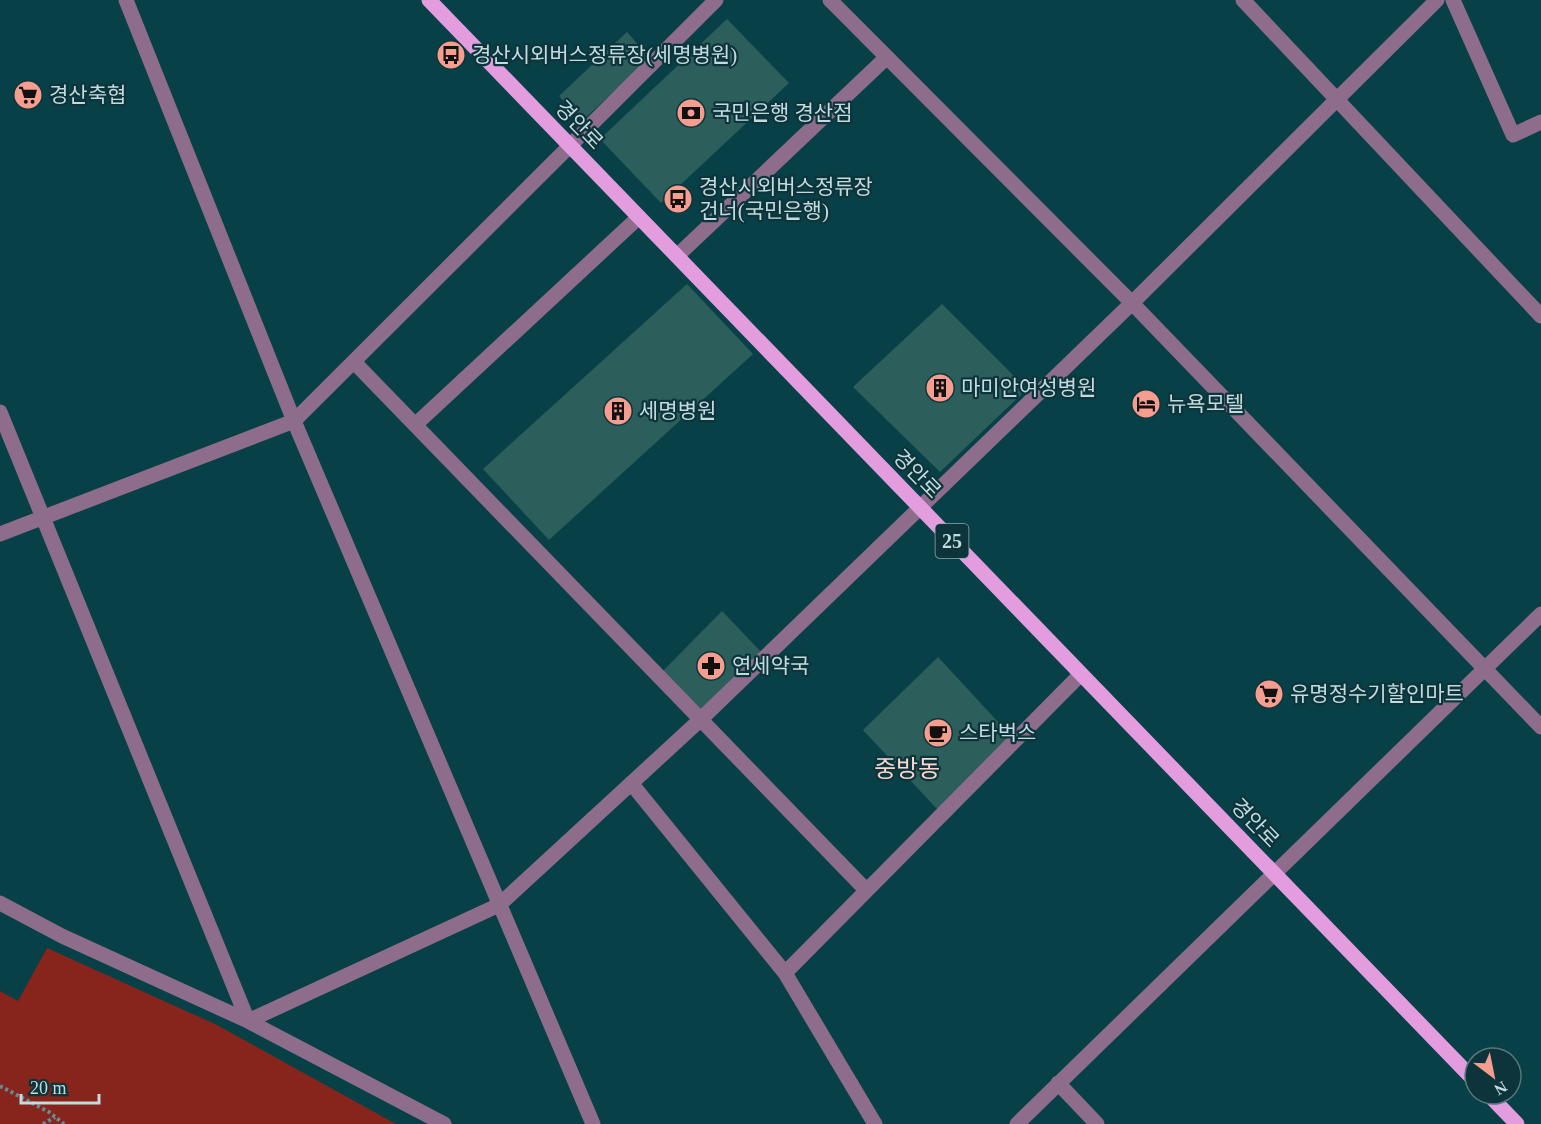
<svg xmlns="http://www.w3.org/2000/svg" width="1541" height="1124" font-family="'Times New Roman','Noto Sans KR',serif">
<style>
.green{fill:#87241b}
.building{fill:#2c5f5c}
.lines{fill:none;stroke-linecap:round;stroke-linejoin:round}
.path{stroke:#648d94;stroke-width:4;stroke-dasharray:3 3;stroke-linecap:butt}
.minor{stroke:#8e6c8b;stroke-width:15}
.major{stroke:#e39cdd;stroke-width:15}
.labels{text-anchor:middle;stroke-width:4.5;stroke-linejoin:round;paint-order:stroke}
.shield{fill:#0d343a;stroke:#8ca9ae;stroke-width:1.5}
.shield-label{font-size:20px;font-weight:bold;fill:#c2dbe0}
.poi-label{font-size:21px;fill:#c2dbe0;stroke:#0d343a;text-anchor:start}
.street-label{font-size:21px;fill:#c2dbe0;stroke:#0d343a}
.quarter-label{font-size:24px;fill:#f9d6d0;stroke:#0d343a}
</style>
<rect width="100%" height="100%" fill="#084048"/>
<path class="green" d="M 47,948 L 217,1025 L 396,1124 L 0,1124 L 0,991 L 18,1001 Z"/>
<path class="building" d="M 727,19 L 789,83 L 661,203 L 600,139 Z
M 627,32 L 650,58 L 582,121 L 559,96 Z
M 687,284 L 753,354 L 549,540 L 483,469 Z
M 942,304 L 1027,389 L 940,472 L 853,387 Z
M 722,611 L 765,656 L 700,720 L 658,676 Z
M 938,657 L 1012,737 L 938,810 L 863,730 Z"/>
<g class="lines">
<path class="path" d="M 0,1086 L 49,1112 L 64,1124
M 43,1124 L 55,1117"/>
<path class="minor" d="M 126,0 L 294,421 L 593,1124
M 830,0 L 1132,303 L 1541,727
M 1243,0 L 1541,316
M 1453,0 L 1513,135 L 1541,122
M 677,256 L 887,57
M 354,362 L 866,890
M 0,412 L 248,1021 L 499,905 L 700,720 L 1132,303 L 1437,0
M 415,425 L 639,217
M 0,534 L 294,421 L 716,0
M 631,783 L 785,973 L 875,1124
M 0,903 L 62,936 L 248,1021 L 444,1124
M 785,973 L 1081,674
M 1058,1083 L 1097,1124
M 1017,1124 L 1541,614"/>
<path class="major" d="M 429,0 L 1475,1081
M 1488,1094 L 1517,1124"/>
</g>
<defs>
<g id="bus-disc" transform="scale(1.5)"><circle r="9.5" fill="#f59d8f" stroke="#0d343a"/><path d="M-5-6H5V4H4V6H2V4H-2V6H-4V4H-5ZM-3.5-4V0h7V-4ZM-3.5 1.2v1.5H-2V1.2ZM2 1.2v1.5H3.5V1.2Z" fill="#111"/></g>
<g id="supermarket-disc" transform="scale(1.5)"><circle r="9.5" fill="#f59d8f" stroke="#0d343a"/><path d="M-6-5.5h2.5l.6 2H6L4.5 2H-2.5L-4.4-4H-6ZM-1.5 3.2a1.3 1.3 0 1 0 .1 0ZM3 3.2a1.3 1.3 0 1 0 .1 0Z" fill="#111"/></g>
<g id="bank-disc" transform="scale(1.5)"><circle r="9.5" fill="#f59d8f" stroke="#0d343a"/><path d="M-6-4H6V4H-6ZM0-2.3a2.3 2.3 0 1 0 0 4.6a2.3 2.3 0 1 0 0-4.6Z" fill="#111"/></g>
<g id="building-disc" transform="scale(1.5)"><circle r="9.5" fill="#f59d8f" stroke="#0d343a"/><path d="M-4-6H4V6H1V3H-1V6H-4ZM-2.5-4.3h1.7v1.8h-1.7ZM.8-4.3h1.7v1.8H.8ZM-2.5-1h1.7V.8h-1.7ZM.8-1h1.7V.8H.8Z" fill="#111"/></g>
<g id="hotel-disc" transform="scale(1.5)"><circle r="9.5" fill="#f59d8f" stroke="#0d343a"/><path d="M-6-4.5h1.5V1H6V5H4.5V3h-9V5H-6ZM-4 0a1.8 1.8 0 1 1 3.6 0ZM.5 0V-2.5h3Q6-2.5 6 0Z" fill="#111"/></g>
<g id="pharmacy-disc" transform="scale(1.5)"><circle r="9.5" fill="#f59d8f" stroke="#0d343a"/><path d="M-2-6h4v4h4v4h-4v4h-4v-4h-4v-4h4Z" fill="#111"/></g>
<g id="cafe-disc" transform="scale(1.5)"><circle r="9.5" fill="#f59d8f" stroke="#0d343a"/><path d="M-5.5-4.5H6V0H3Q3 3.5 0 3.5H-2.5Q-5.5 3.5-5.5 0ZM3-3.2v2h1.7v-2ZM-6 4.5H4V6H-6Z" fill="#111"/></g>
</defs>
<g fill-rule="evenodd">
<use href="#bus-disc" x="451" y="55"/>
<use href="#supermarket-disc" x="28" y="95"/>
<use href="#bank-disc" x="691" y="113"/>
<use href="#bus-disc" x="678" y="199"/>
<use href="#building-disc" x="940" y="388"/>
<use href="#hotel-disc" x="1146" y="404"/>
<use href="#building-disc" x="618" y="411"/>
<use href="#pharmacy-disc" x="711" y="666"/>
<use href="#supermarket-disc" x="1269" y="694"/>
<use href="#cafe-disc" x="938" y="733"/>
</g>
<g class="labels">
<rect class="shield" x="935.5" y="524" width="33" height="34" rx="4.5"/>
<g class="shield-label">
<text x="952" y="548">25</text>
</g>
<g class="poi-label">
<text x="472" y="62">경산시외버스정류장(세명병원)</text>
<text x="49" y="102">경산축협</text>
<text x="712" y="120">국민은행 경산점</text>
<text x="699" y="194">경산시외버스정류장<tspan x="699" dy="24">건너(국민은행)</tspan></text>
<text x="961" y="395">마미안여성병원</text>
<text x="1167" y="411">뉴욕모텔</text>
<text x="639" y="418">세명병원</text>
<text x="732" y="673">연세약국</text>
<text x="1290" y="701">유명정수기할인마트</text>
<text x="959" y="740">스타벅스</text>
</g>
<g class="street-label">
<text transform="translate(579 125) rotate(46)" y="7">경안로</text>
<text transform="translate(917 474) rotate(46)" y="7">경안로</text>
<text transform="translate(1255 823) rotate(46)" y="7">경안로</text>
</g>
<g class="quarter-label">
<text x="907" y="777">중방동</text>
</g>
</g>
<g transform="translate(1493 1076) rotate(148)"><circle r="28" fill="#0d343a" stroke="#55777c" stroke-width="1.5"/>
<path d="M0-4.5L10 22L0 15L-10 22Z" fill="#f59d8f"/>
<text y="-9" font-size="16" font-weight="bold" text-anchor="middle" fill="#c2dbe0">N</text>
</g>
<path d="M21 1094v9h78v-9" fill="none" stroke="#c2dbe0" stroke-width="3"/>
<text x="30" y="1094" font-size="18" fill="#c2dbe0" stroke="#0d343a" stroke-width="4.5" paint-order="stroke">20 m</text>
</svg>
